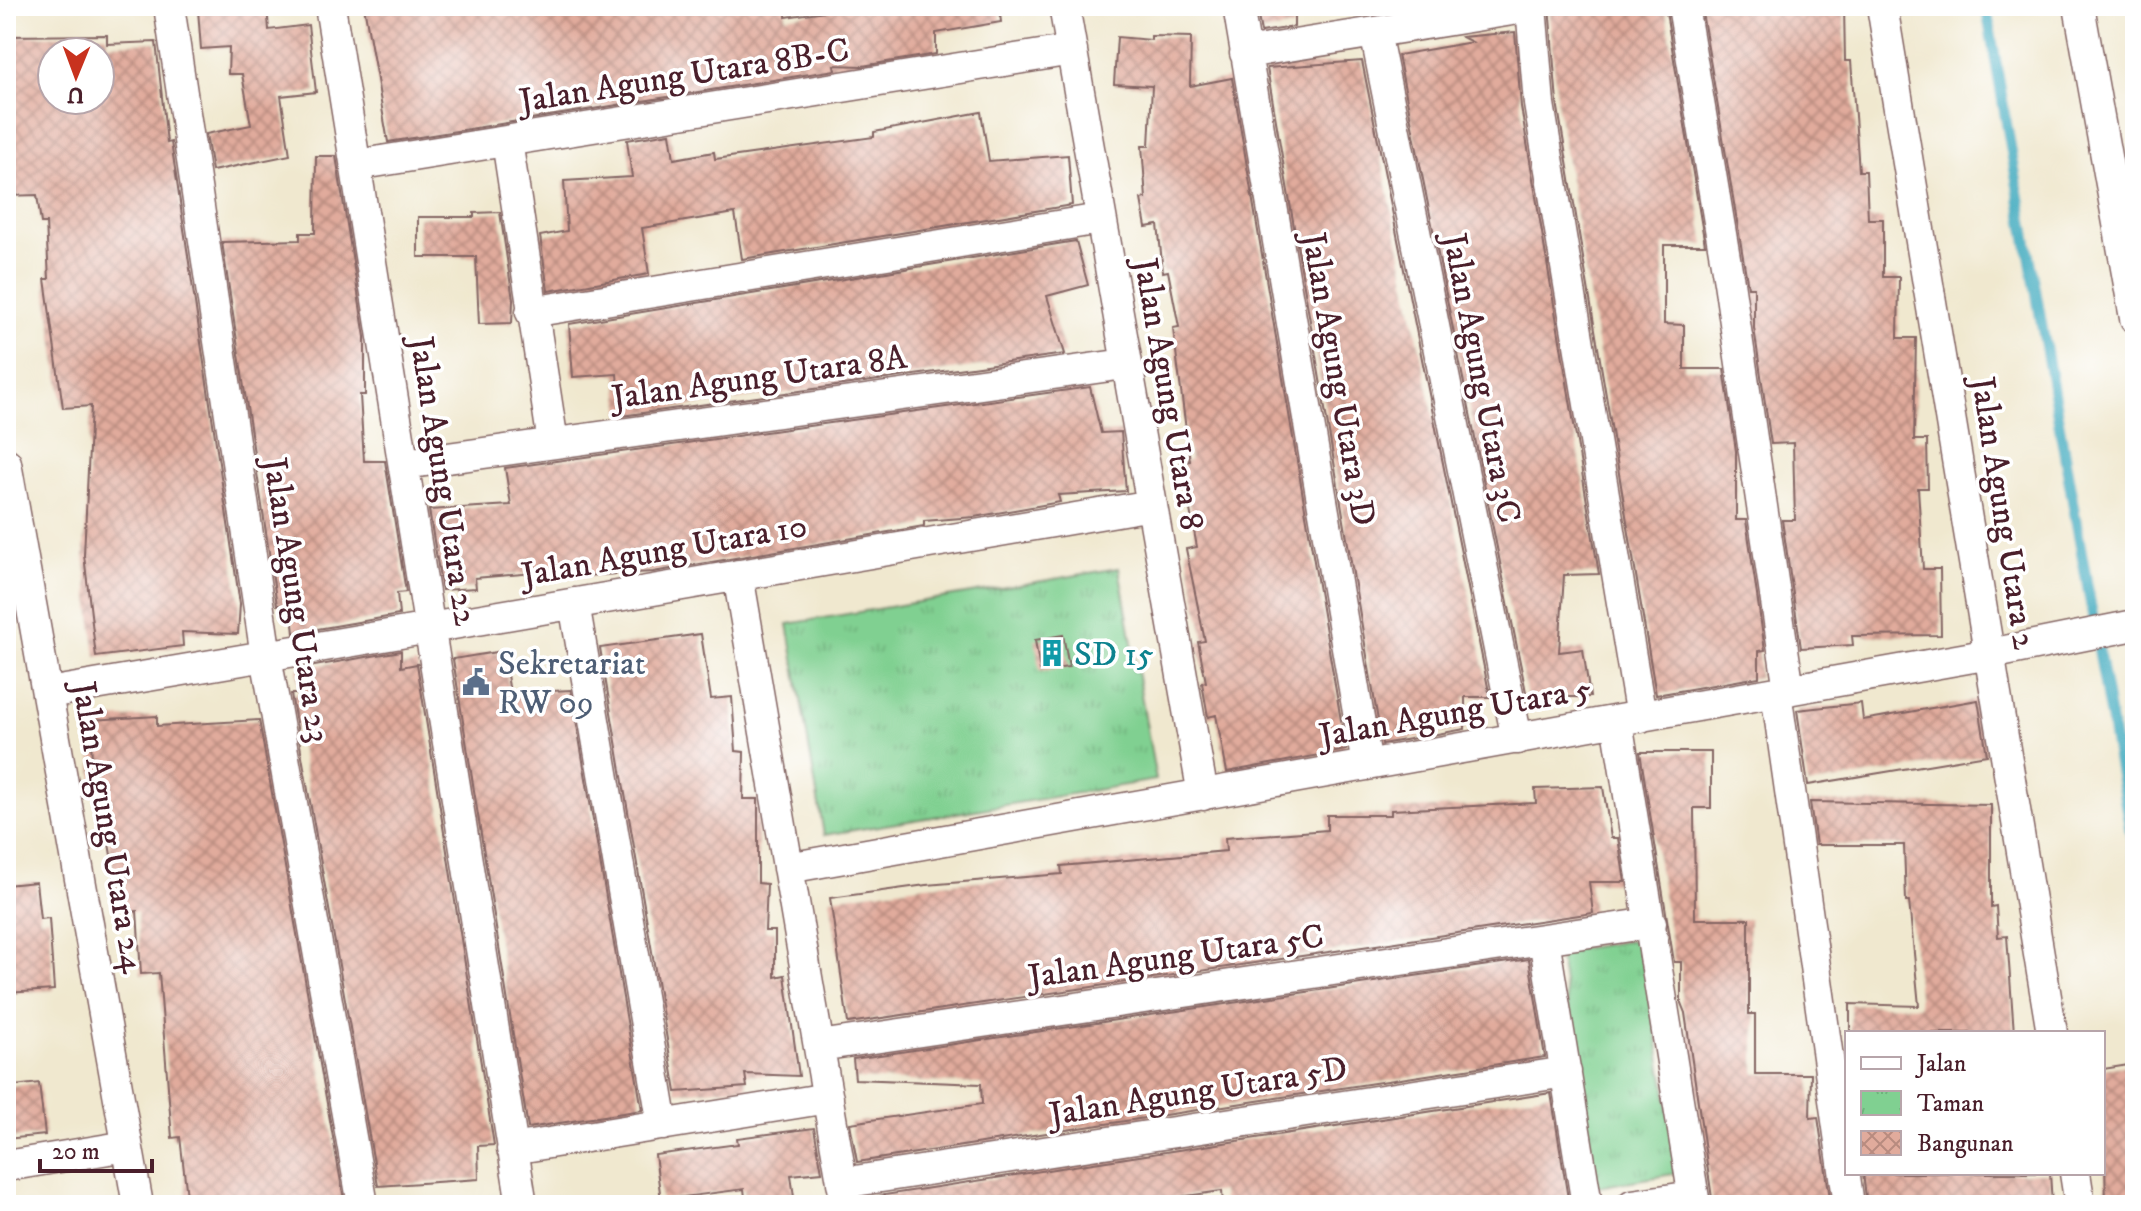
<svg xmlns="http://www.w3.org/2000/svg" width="2141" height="1211" font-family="'IM FELL DW Pica',serif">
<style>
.park{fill:url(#park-tufts);stroke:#65785e;stroke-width:2}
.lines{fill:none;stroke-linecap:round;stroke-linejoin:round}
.stream{stroke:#3da9bd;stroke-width:11}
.building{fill:url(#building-cross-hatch);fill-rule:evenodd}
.minor-casing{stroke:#846564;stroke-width:33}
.minor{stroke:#fff;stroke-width:30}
.labels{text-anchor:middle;stroke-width:7;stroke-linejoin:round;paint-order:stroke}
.street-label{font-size:34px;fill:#4a1f2b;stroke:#fff}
.culture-label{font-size:34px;fill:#0d838f;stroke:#fff;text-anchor:start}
.service-label{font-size:34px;fill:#4e5e75;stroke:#fff;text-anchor:start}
</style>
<defs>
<pattern id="park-tufts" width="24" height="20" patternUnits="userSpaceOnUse" patternTransform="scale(2)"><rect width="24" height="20" fill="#80d091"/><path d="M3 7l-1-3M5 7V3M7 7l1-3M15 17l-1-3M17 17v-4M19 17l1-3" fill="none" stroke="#70b27d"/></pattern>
<pattern id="building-cross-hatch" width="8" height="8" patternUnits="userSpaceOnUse" patternTransform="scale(2)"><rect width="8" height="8" fill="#e1ab9c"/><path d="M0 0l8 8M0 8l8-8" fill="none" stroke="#b88b7f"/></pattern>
</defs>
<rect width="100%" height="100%" fill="#fff"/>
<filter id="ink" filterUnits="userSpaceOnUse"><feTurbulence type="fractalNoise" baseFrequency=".0125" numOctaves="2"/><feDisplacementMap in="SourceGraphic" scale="16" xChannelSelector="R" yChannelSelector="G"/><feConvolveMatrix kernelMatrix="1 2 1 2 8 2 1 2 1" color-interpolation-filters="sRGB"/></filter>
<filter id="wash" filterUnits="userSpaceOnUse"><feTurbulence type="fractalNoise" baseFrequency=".006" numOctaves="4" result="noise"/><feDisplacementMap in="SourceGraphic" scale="32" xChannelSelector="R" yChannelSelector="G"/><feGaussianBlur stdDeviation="1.8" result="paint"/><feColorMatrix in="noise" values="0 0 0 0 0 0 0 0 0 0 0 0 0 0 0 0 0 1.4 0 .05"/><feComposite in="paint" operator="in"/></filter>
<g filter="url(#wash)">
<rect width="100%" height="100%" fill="#f0e8cf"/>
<path class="park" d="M 1119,568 L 1156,780 L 824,835 L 788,624 Z
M 1641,939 L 1679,1173 L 1597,1187 L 1559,952 Z"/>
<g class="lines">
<path class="stream" d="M 1986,6 L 2135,858"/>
</g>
<g id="blocks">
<path class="building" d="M 267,6 L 269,30 L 308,25 L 316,92 L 281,96 L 290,155 L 212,171 L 206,134 L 251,125 L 242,74 L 228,74 L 229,47 L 201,49 L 198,10 Z
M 364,6 L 786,6 L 786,17 L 856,6 L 999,6 L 1001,22 L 936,33 L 936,54 L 862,66 L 834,65 L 835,70 L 388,142 Z
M 1256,6 L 1294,6 L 1294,27 L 1261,32 Z
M 1549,6 L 1665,6 L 1705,245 L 1664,245 L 1664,324 L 1684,325 L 1684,369 L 1724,369 L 1736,451 L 1736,520 L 1746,520 L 1765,650 L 1759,651 L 1759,677 L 1656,695 L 1557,102 Z
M 1701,6 L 1844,6 L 1845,61 L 1851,61 L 1859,171 L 1866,171 L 1868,219 L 1883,219 L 1883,277 L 1899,277 L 1898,338 L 1916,338 L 1914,440 L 1927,440 L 1928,488 L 1918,488 L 1923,569 L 1940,569 L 1941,635 L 1852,636 L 1853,645 L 1801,648 L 1782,520 L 1795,520 L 1793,443 L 1771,444 L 1754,328 L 1754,287 L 1748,287 Z
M 1515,32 L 1521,107 L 1599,574 L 1564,575 L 1559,652 L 1583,649 L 1590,697 L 1527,697 L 1398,55 L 1472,42 L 1462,37 Z
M 107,35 L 107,44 L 156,42 L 167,143 L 171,142 L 240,604 L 238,634 L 182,632 L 183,646 L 96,657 L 84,555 L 91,406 L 63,408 L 45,279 L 49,279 L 46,223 L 41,223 L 37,195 L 6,196 L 6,36 ZM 52,52 L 100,52 L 100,100 L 52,100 Z
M 1151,36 L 1191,37 L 1190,86 L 1232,78 L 1346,750 L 1227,772 L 1216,715 L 1208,717 L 1202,683 L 1206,682 L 1198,642 L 1205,641 L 1186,549 L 1197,547 L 1181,462 L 1190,461 L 1173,328 L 1179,327 L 1168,271 L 1163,272 L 1158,225 L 1146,227 L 1141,199 L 1146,198 L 1142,146 L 1149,146 L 1152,86 L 1114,84 L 1117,37 L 1151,40 Z
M 1362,61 L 1490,697 L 1465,697 L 1465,729 L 1382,744 L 1267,68 Z
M 981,112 L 989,161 L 1068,155 L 1072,205 L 742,259 L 735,213 L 642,228 L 649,274 L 548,291 L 540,236 L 567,231 L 564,181 L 632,177 L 627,140 L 670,133 L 674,159 L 714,152 L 715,159 L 874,137 L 874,132 Z
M 316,156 L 336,156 L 365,337 L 365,395 L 360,395 L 364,461 L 385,461 L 406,592 L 397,593 L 399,615 L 294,633 L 291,605 L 277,605 L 222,242 L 300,240 L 300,233 L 315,233 Z
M 500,212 L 513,300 L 512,323 L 479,324 L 476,257 L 418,257 L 418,217 L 474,217 L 474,213 Z
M 1076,241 L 1088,285 L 1047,296 L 1065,354 L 621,416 L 617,374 L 573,377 L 569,324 Z
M 1090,387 L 1101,433 L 1121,432 L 1126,491 L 1058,495 L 1060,502 L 974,517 L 924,521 L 924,526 L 653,572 L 546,578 L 546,572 L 475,578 L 476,588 L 442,590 L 429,510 L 511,505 L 505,468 Z
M 701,634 L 711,699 L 732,697 L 736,751 L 744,752 L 743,799 L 758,799 L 758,883 L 767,884 L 765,931 L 775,931 L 775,977 L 785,975 L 799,1076 L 745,1074 L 747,1087 L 676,1092 L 600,648 Z
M 1063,635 L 1069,667 L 1040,671 L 1035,640 Z
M 401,651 L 401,667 L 417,664 L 494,1145 L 478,1146 L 479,1179 L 378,1186 L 291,694 L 300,694 L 297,669 Z
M 503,651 L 510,693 L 571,690 L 642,1110 L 528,1128 L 453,659 Z
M 1978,700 L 1987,755 L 1808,785 L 1797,710 L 1861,703 L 1863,720 Z
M 157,716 L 157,726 L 259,720 L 345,1205 L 188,1205 L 180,1137 L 172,1138 L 159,973 L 141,974 L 137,911 L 128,913 L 119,904 L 107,831 L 103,831 L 101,781 L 93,782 L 90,720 Z
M 1640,752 L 1711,752 L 1711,808 L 1694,808 L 1695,919 L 1749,919 L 1749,1014 L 1755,1014 L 1755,1074 L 1811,1074 L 1810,1118 L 1818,1117 L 1831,1205 L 1713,1205 L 1685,1013 L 1681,1003 L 1681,962 L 1674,962 Z
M 1603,787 L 1611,838 L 1618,838 L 1625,882 L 1589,882 L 1593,913 L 848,1023 L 830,898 L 926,885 L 1062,874 L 1061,866 L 1226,851 L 1225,838 L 1327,830 L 1327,815 L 1391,815 L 1391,810 L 1536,803 L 1535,789 Z
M 1810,802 L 1991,805 L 1991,907 L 1996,906 L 1998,937 L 2007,936 L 2014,1033 L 1850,1033 L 1850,1004 L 1919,1006 L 1909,901 L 1906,901 L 1904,845 L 1816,845 Z
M 36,882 L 40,919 L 49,918 L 54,990 L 6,993 L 6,885 Z
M 1529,959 L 1545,1057 L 857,1162 L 850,1123 L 982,1104 L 981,1084 L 855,1079 L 853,1059 Z
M 2135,1064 L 2135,1205 L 2106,1205 L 2103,1069 Z
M 39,1083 L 45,1135 L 6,1139 L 6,1087 Z
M 1551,1093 L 1569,1205 L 1223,1205 L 1222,1191 L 1124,1205 L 880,1205 L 878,1196 Z
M 814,1128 L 822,1172 L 791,1175 L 795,1205 L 746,1205 L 744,1189 L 661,1200 L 655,1155 L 738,1144 L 737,1138 Z
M 1863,1173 L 2050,1173 L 2052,1205 L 1867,1205 Z"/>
</g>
</g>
<g filter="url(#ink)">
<use href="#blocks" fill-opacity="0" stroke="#846564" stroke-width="2"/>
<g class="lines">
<g class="minor-casing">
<path id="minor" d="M 169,6 L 266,656 L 363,1205
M 330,6 L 522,1205
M 1064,6 L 1203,795
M 1238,6 L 1367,765
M 1531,6 L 1539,104 L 1641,717
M 1683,6 L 1729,282 L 1789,690
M 1882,6 L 2052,1033
M 2079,6 L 2135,318
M 1375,32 L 1517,739
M 1245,53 L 1531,7
M 507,141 L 553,443
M 356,165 L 1072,50
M 531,312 L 1100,219
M 6,463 L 138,1205
M 404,464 L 1125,364
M 738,575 L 846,1205
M 574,603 L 663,1125
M 1776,692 L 1849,1205
M 48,693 L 1152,505
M 1617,721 L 1695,1205
M 788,868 L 1990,654 L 2135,625
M 1544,939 L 1587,1205
M 819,1046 L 1651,923
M 512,1149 L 828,1098
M 6,1166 L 127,1146
M 2075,1173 L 2080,1205
M 842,1183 L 1566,1072
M 1632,1205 L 1693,1196"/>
</g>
<use href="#minor" class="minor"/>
</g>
</g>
<defs>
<g id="building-bare" transform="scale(2.16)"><path d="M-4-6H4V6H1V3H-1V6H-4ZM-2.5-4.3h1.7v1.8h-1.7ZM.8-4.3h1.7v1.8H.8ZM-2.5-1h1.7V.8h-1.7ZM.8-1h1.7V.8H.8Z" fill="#0f9aa8" stroke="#fff" stroke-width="2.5" paint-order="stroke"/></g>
<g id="civic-bare" transform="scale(2.16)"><path d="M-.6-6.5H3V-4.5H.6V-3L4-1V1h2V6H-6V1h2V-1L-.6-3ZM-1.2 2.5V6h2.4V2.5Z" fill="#5c6f8a" stroke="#fff" stroke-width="2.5" paint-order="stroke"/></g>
</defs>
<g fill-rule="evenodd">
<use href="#building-bare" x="1052" y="653"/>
<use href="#civic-bare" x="476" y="682"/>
</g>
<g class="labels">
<g class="street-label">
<text transform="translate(684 74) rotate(-9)" y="12">Jalan Agung Utara 8B-C</text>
<text transform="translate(759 376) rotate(-8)" y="12">Jalan Agung Utara 8A</text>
<text transform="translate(1483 378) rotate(79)" y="12">Jalan Agung Utara 3C</text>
<text transform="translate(1340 379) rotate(80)" y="12">Jalan Agung Utara 3D</text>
<text transform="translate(1170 394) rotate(80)" y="12">Jalan Agung Utara 8</text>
<text transform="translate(445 481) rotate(81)" y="12">Jalan Agung Utara 22</text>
<text transform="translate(2005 513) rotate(81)" y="12">Jalan Agung Utara 2</text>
<text transform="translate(664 549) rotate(-10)" y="12">Jalan Agung Utara 10</text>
<text transform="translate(298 600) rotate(81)" y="12">Jalan Agung Utara 23</text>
<text transform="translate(1455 711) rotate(-10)" y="12">Jalan Agung Utara 5</text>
<text transform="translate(110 827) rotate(80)" y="12">Jalan Agung Utara 24</text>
<text transform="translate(1176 955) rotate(-8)" y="12">Jalan Agung Utara 5C</text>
<text transform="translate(1198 1090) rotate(-9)" y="12">Jalan Agung Utara 5D</text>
</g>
<g class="culture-label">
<text x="1074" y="665">SD 15</text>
</g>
<g class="service-label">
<text x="498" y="674">Sekretariat<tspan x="498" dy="39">RW 09</tspan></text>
</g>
</g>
<rect width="2141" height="1211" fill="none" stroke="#fff" stroke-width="32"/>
<rect x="1845" y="1031" width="260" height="144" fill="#ffffff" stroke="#b7a5aa" stroke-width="2"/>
<rect x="1861" y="1057" width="40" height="12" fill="#ffffff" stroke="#b7a5aa" stroke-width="2"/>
<text x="1917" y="1071" font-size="24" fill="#4a1f2b">Jalan</text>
<rect x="1861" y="1091" width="40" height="24" fill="url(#park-tufts)" stroke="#b7a5aa" stroke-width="2"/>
<text x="1917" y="1111" font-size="24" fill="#4a1f2b">Taman</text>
<rect x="1861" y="1131" width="40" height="24" fill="url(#building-cross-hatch)" stroke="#b7a5aa" stroke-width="2"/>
<text x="1917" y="1151" font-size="24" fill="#4a1f2b">Bangunan</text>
<g transform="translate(76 76) rotate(181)"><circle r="38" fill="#ffffff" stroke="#b7a5aa" stroke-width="2"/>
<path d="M0-6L14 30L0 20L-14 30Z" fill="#c8321e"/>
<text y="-12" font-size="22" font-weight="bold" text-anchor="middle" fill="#4a1f2b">U</text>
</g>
<path d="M40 1159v12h112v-12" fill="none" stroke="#4a1f2b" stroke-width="4"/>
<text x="52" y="1159" font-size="24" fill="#4a1f2b" stroke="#ffffff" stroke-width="6" paint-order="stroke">20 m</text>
</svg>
